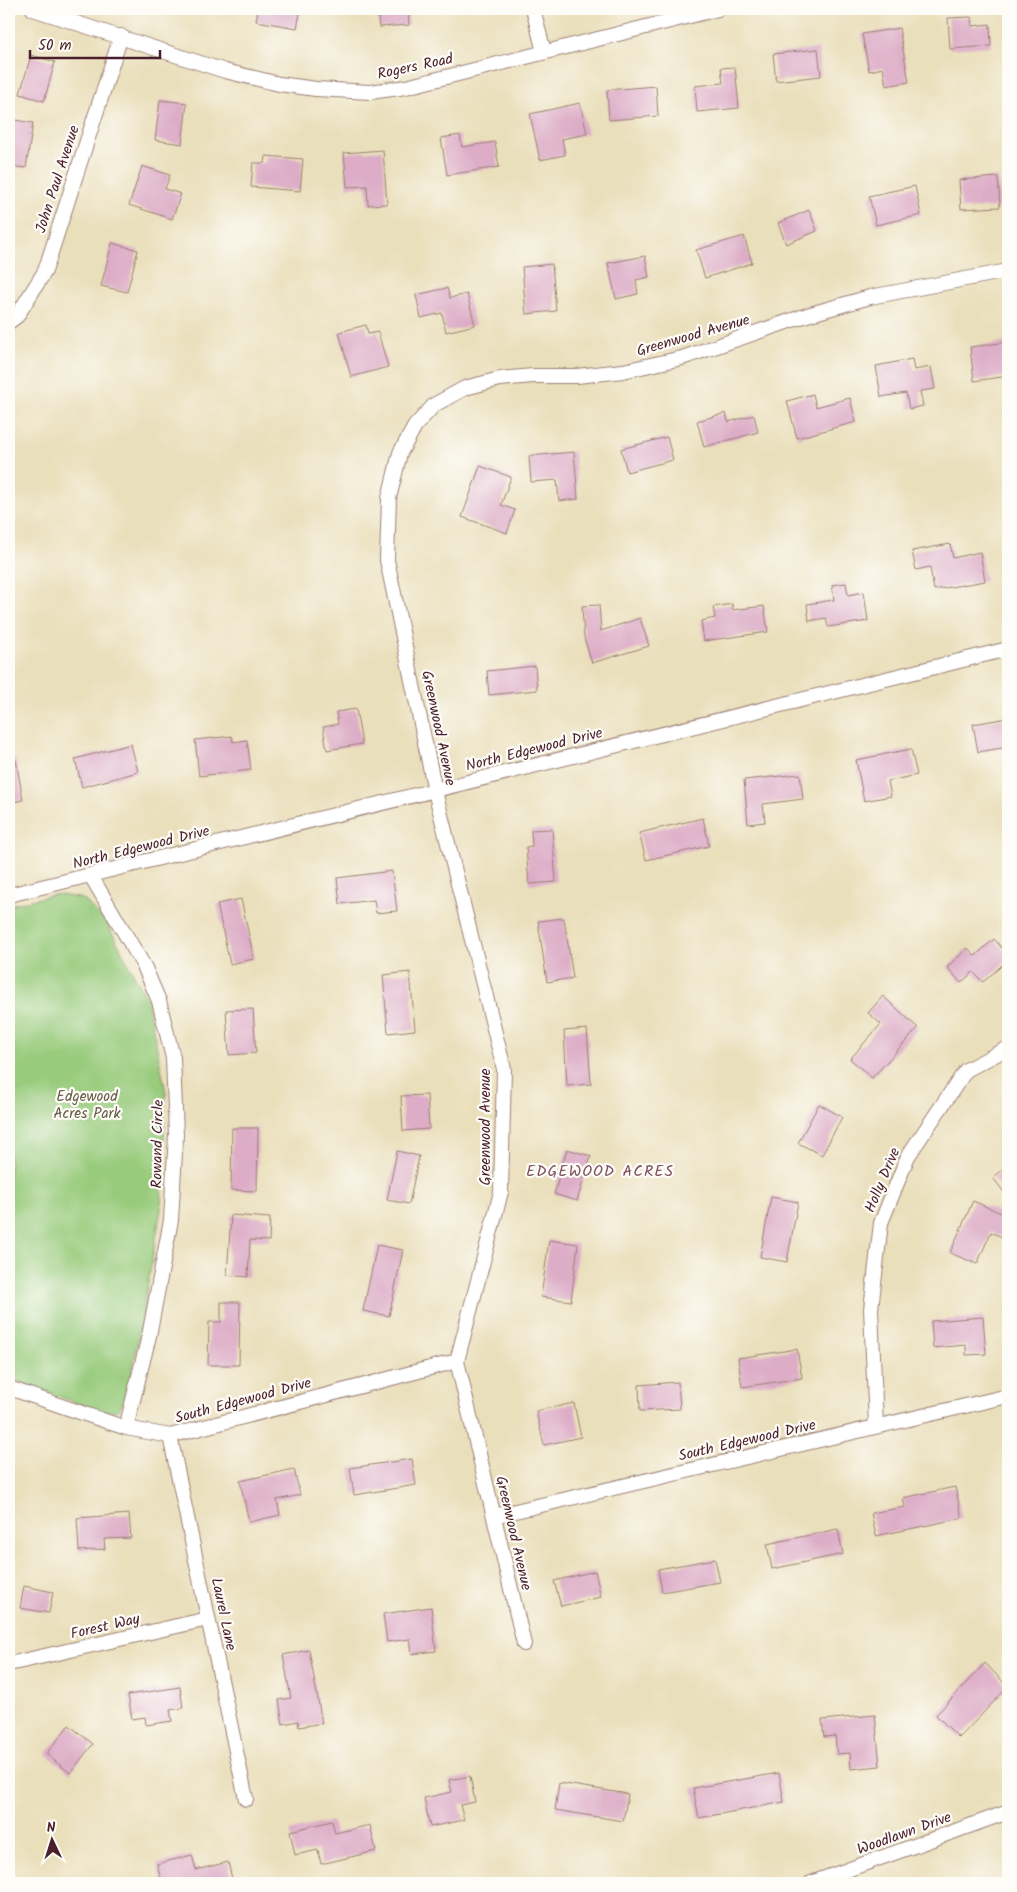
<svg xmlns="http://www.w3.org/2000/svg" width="1017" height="1892" font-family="Kalam,sans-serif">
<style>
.green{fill:#98cb7c;stroke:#717554}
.building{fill:#ddadc7}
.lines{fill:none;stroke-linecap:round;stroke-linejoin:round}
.minor-casing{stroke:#9a7f73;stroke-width:16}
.minor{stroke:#fff;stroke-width:14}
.labels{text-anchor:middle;stroke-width:4.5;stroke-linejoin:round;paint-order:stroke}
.street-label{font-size:15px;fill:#4a1f2b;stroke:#fdfcf7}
.park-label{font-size:15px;fill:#655b47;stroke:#fdfcf7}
.neighbourhood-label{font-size:16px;letter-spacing:1px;fill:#7d5162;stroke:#fdfcf7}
</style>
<rect width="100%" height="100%" fill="#fdfcf7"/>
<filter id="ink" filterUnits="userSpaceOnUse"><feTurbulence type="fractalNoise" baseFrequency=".02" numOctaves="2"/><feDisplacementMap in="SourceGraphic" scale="10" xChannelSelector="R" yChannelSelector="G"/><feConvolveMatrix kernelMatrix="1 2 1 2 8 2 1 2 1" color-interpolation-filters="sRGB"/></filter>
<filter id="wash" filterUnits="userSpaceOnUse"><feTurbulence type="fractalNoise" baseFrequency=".0096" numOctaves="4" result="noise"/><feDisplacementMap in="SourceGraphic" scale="20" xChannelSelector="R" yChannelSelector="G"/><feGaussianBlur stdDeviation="1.12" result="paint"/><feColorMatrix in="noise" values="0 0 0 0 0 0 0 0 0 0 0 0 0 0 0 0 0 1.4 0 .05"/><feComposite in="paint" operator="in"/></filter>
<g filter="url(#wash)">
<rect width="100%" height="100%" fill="#eadfbb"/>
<path class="green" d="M 57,894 L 83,899 L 107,923 L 147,1000 L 166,1092 L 161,1210 L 128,1396 L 118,1410 L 101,1412 L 9,1378 L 9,905 Z"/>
<g id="blocks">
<path class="building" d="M 258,9 L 301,9 L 297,28 L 256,21 Z
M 377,9 L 408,9 L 409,25 L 379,27 Z
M 971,17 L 972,26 L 990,24 L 991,46 L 950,49 L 948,18 Z
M 899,28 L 909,82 L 886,86 L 883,68 L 869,71 L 862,34 Z
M 818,49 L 821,76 L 776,81 L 773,54 Z
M 31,55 L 55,62 L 44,101 L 20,94 Z
M 735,67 L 739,108 L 697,112 L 695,86 L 723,83 L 721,68 Z
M 656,86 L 658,116 L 609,120 L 607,90 Z
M 160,100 L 187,103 L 182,144 L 155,140 Z
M 580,103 L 587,134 L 562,139 L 565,155 L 540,160 L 530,114 Z
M 9,119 L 33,123 L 26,168 L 9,166 Z
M 460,135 L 462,147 L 495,142 L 499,167 L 447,175 L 441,138 Z
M 383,150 L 387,204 L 368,205 L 367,186 L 347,187 L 344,153 Z
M 266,156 L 303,159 L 300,191 L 251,187 L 253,163 L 265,163 Z
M 142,166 L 170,175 L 165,189 L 181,194 L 172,219 L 129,205 Z
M 998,177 L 1000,207 L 961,209 L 959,180 Z
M 915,186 L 921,215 L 876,225 L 869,196 Z
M 809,210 L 817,231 L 786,244 L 778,223 Z
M 744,236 L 752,263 L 705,278 L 696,250 Z
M 112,243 L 138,250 L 127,292 L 101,286 Z
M 645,256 L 649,277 L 636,280 L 638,294 L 616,299 L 608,263 Z
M 552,264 L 556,311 L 526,314 L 522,267 Z
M 447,288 L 450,298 L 467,294 L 475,325 L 446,332 L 442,313 L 421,318 L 416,295 Z
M 366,325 L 368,334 L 378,332 L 388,367 L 351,377 L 339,332 Z
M 1008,342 L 1008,376 L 974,381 L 970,347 Z
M 912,359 L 914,370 L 931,367 L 935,389 L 920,391 L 923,406 L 909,409 L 906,393 L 881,397 L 876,366 Z
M 813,394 L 816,407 L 850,398 L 856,422 L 797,438 L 787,401 Z
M 726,413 L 728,422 L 754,415 L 758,432 L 704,447 L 697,421 Z
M 667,437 L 673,460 L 627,472 L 621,449 Z
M 574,452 L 578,499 L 559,501 L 557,480 L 531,482 L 529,456 Z
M 480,466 L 511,477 L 501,505 L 515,510 L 507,533 L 462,517 Z
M 950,544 L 953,558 L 980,552 L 985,581 L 934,590 L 930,567 L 916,570 L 912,551 Z
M 846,583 L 848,595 L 864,592 L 868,621 L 828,627 L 826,618 L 809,621 L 807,604 L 834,600 L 832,585 Z
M 732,604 L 733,610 L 764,606 L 768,632 L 704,641 L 701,621 L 715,618 L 713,607 Z
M 599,605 L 601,631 L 640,618 L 649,646 L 592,663 L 584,638 L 582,606 Z
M 535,666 L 537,690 L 489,695 L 487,671 Z
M 356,709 L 362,744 L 327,750 L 323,727 L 338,724 L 336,712 Z
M 1008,718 L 1008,747 L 978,752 L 973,724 Z
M 232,736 L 233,742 L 247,740 L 251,770 L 199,776 L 195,740 Z
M 131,744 L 138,772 L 82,787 L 75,759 Z
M 911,749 L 917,775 L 888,781 L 891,796 L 864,801 L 856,760 Z
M 16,760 L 23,800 L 9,803 L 9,761 Z
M 800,774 L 803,799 L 763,804 L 765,822 L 748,824 L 744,780 Z
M 703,818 L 709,846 L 646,860 L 639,833 Z
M 552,829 L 556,882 L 529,884 L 526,847 L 532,846 L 531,830 Z
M 392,871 L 397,911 L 376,913 L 374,900 L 340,904 L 337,878 Z
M 241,899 L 254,959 L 230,964 L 217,904 Z
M 564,918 L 573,978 L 547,982 L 538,921 Z
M 994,939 L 1008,955 L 1008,960 L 983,982 L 973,972 L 961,983 L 947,967 L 968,948 L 975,956 Z
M 410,972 L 415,1030 L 388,1033 L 383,975 Z
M 883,996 L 918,1028 L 872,1078 L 850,1059 L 881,1024 L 868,1013 Z
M 253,1009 L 256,1053 L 229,1055 L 226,1010 Z
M 587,1029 L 591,1084 L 567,1086 L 564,1031 Z
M 427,1095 L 429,1129 L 403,1131 L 401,1096 Z
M 819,1104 L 842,1117 L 822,1155 L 798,1143 Z
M 232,1128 L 258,1128 L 257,1191 L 231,1190 Z
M 567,1149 L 591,1156 L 577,1201 L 554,1194 Z
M 397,1151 L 419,1156 L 409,1204 L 387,1200 Z
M 1008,1165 L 1008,1197 L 993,1178 Z
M 771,1197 L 798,1202 L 787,1262 L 760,1257 Z
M 973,1201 L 1008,1216 L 1008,1240 L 991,1232 L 977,1264 L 950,1253 Z
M 231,1215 L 270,1218 L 269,1241 L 250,1240 L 248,1277 L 227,1275 Z
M 549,1240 L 578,1244 L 571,1301 L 541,1297 Z
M 377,1245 L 403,1250 L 389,1316 L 363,1311 Z
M 221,1302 L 240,1302 L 239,1365 L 208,1365 L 209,1322 L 221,1322 Z
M 983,1317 L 986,1354 L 966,1355 L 966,1345 L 933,1348 L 931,1321 Z
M 797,1349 L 802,1378 L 742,1387 L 738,1358 Z
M 678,1382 L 680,1409 L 640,1411 L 639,1385 Z
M 574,1403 L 581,1437 L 544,1445 L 536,1411 Z
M 412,1459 L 416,1485 L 354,1495 L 350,1468 Z
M 294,1469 L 300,1495 L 277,1500 L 280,1515 L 249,1522 L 240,1481 Z
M 955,1487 L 962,1518 L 876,1536 L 871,1513 L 905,1507 L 903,1498 Z
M 129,1514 L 131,1538 L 104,1539 L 105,1549 L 79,1551 L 77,1518 Z
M 838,1529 L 843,1554 L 772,1569 L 767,1544 Z
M 715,1559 L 720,1582 L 662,1592 L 658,1569 Z
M 595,1571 L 601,1597 L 561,1606 L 554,1581 Z
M 24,1586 L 53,1592 L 49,1613 L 20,1608 Z
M 431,1607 L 436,1651 L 412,1654 L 410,1639 L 387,1642 L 383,1614 Z
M 309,1650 L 322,1723 L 299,1727 L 298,1721 L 283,1724 L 279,1700 L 291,1698 L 283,1655 Z
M 985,1663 L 1008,1687 L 959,1738 L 936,1715 Z
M 180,1687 L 183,1708 L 170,1710 L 172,1721 L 146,1725 L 145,1717 L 132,1719 L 128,1695 Z
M 875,1715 L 880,1766 L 851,1769 L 850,1753 L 837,1754 L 835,1736 L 824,1737 L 822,1720 Z
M 69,1725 L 93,1744 L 70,1773 L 46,1754 Z
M 779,1773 L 784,1802 L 699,1818 L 693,1788 Z
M 470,1776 L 475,1802 L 460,1805 L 464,1820 L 430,1827 L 424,1798 L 452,1792 L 449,1780 Z
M 559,1783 L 628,1794 L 623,1821 L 555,1810 Z
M 332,1821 L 335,1833 L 370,1825 L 376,1851 L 321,1864 L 318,1850 L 295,1855 L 290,1831 Z
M 192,1855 L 196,1870 L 228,1862 L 233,1883 L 162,1883 L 157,1864 Z"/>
</g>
</g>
<g filter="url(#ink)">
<use href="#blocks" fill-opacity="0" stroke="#9a7f73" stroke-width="1"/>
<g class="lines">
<g class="minor-casing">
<path id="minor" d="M 33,9 L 225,71 L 279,84 L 316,89 L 370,92 L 406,87 L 718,9
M 533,9 L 544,52
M 9,322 L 17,316 L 45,271 L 121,36
M 91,876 L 144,966 L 159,1001 L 173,1058 L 176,1135 L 171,1220 L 149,1336 L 126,1428
M 9,895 L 1008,649
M 9,1388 L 126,1428 L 170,1436 L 457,1361
M 876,1426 L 871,1309 L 881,1223 L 908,1156 L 966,1070 L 1008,1048
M 170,1436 L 246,1799
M 494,1516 L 1008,1396
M 524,1644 L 457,1361 L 501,1192 L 504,1069 L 435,791 L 387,560 L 389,498 L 400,453 L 415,426 L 434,405 L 465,388 L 500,379 L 533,376 L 577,376 L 623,371 L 682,358 L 807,315 L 870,297 L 1008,271
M 9,1664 L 208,1619
M 811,1883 L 1008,1812"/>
</g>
<use href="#minor" class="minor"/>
</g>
</g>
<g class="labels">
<g class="street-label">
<text transform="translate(415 66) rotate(-12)" y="5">Rogers Road</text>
<text transform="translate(57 179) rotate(-72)" y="5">John Paul Avenue</text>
<text transform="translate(693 335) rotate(-16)" y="5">Greenwood Avenue</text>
<text transform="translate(439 728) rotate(78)" y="5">Greenwood Avenue</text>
<text transform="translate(534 749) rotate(-14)" y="5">North Edgewood Drive</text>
<text transform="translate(141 847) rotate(-14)" y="5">North Edgewood Drive</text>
<text transform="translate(485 1127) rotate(-90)" y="5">Greenwood Avenue</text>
<text transform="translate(157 1144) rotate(-89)" y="5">Rowand Circle</text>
<text transform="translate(882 1180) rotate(-67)" y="5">Holly Drive</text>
<text transform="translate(243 1400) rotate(-15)" y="5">South Edgewood Drive</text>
<text transform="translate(747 1440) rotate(-13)" y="5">South Edgewood Drive</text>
<text transform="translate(514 1533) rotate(77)" y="5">Greenwood Avenue</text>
<text transform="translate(224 1614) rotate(78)" y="5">Laurel Lane</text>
<text transform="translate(105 1626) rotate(-13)" y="5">Forest Way</text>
<text transform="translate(904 1833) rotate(-20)" y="5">Woodlawn Drive</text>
</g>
<g class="park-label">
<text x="87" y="1101">Edgewood<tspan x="87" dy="17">Acres Park</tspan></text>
</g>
<g class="neighbourhood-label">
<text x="600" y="1176">EDGEWOOD ACRES</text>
</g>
</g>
<rect width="1017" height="1892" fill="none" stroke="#fdfcf7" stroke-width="30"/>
<g transform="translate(52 1840) rotate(356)" stroke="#fdfcf7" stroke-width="4" paint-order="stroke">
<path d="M0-4L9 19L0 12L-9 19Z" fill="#4a1f2b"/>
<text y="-8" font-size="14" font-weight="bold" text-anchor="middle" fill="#4a1f2b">N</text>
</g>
<path d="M30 50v8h130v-8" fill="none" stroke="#4a1f2b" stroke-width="2.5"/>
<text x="38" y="50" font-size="15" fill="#4a1f2b" stroke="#fdfcf7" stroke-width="4" paint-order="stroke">50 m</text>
</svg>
